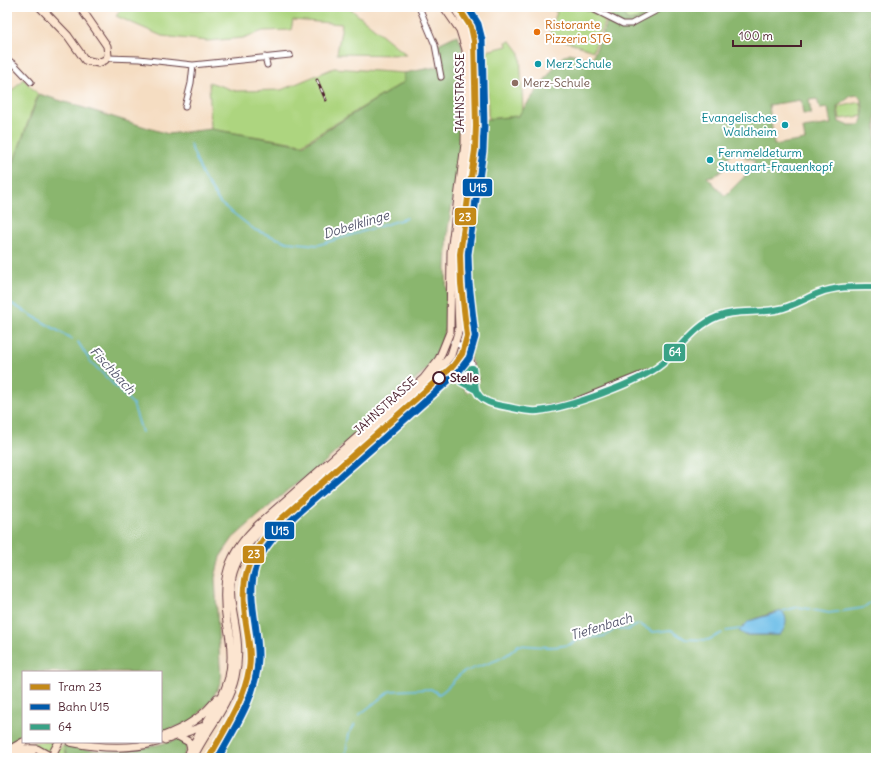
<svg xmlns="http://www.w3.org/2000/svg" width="883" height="765" font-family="Delius,sans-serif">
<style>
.green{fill:#add57f;stroke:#7c7a55}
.forest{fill:#8ab66e;stroke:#6a6a4c;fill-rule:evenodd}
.water{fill:#6dbee8;stroke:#5c6e8a}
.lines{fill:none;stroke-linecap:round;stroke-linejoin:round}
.stream{stroke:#6dbee8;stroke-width:1.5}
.street-casing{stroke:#643c42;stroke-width:7}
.secondary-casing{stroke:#643c42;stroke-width:9}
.street{stroke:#fff;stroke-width:5}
.secondary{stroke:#fce5d0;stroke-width:7}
.rail-casing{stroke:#4a1f2b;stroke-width:3}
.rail{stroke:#fff;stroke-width:1.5;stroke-dasharray:4.5;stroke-linecap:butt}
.bus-1-casing{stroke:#fff;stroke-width:9}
.bus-1{stroke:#39a286;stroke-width:6}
.rail-1-casing{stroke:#fff;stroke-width:10}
.rail-1{stroke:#005aab;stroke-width:7}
.tram-1-casing{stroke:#fff;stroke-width:9}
.tram-1{stroke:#c48918;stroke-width:6}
.food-dot{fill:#e8710a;stroke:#fff;stroke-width:1.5}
.culture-dot{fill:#0f9aa8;stroke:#fff;stroke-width:1.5}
.education-dot{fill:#8d6e63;stroke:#fff;stroke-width:1.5}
.stop-dot{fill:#fff;stroke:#4a1f2b;stroke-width:2}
.labels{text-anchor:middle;stroke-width:4;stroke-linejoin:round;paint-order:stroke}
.food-label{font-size:12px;fill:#c56008;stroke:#fff;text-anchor:start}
.culture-label{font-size:12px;fill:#0d838f;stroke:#fff;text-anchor:start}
.education-label{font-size:12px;fill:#785e54;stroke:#fff;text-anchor:start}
.street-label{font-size:12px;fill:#4a1f2b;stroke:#fff}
.stop-label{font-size:12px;font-weight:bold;fill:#4a1f2b;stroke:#fff;text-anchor:start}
.water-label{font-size:13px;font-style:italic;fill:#56576d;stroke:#fff}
.line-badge{stroke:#fff;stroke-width:1.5}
.badge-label{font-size:11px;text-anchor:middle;font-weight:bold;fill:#fff}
</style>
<rect width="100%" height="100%" fill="#fff"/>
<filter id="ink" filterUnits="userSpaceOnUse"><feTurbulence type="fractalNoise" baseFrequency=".025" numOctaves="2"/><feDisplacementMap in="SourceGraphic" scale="8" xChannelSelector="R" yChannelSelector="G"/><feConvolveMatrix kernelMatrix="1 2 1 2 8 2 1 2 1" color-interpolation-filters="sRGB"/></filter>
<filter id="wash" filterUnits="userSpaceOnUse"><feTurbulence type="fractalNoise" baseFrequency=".012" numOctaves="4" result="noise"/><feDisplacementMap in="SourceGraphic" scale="16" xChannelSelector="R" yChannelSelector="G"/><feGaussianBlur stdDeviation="0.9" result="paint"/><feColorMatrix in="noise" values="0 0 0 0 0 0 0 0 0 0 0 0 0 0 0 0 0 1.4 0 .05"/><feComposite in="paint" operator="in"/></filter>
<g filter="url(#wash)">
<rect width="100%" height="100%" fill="#f5ddc2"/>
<path class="green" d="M 123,7 L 174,7 L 200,10 L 233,7 L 348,7 L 407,55 L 337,54 L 342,24 L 293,20 L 291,30 L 263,31 L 243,38 L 207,41 L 162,36 L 116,16 Z
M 546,7 L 580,7 L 606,18 L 593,51 L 549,35 L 557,12 Z
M 626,7 L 659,7 L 636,20 L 627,21 L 622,13 Z
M 511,41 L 520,53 L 523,110 L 518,116 L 488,119 L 487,51 L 507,46 L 506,42 Z
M 334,68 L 404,73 L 404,82 L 302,144 L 211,129 L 209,82 L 236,91 L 281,90 Z
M 23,79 L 38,94 L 14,161 L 7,160 L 7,96 Z
M 861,102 L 863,116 L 840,119 L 838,107 Z
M 37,742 L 52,742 L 50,751 L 22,746 Z
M 64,745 L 65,752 L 70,758 L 60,758 L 58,750 Z"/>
<path class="forest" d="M 601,7 L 626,7 L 623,13 L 627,21 L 636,20 L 659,7 L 876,7 L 876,758 L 215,758 C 229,729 249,699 256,667 C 263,636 244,601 251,573 C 253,562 259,552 265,543 L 455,374 L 467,393 L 479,381 L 470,358 L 472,336 L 465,272 L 476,169 L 480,120 L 518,116 L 562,57 L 570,53 L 592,60 L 611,11 ZM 858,95 C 865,104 864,115 860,125 L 848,125 L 839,122 L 837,107 L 851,96 ZM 817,99 L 820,109 L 828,108 L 831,124 L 803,128 L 805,140 L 774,145 L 769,105 L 801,100 L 803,114 L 811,114 L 809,100 ZM 736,149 L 748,160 L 749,158 L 755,161 L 749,172 L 725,196 L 707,177 L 716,175 L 731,164 L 727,158 ZM 775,612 L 780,635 L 745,635 L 749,621 Z
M 457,35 L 462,45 L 462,147 L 448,228 L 446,268 L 447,324 L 440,346 L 430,366 L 315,471 L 289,489 L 233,538 L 220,557 L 215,578 L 221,682 L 211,701 L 191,722 L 161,732 L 161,672 L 23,672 L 23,739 L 27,755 L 42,758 L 7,758 L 7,162 L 14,161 L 39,94 L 168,134 L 211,129 L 303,145 L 404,82 L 404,73 L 442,66 L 438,44 Z
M 191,736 L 183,758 L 70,758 L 65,752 L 64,745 C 76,747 88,750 100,751 C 131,753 161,744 191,736 Z"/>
<path class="water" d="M 782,611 C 789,619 786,627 780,635 L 745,635 L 739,631 L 749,621 Z"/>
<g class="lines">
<path class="stream" d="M 190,144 L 203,176 L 220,203 L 255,230 L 287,242 L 318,245 L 407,218
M 7,301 L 72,339
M 78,342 L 90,361 L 133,404 L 142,432
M 783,611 L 798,607 L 829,613 L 863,608 L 876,598
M 726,631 L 740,629
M 359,715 L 390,691 L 431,689 L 439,694 C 450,688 454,678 462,673 C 481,664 504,662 518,645 C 534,646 551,649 567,645 C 573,644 577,639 584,638 C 599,636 602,640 615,629 L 628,630 L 639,624 L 653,632 L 671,630 L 685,639 L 708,640 L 722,633
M 345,758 L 349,734 L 355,724"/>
</g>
</g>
<g filter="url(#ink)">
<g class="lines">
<g class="street-casing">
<path id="street" d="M 419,7 L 435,45 L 441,77
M 589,7 L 623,24 L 631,24 L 663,7
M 265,57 L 267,65
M 107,58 L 139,59 L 193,65 L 290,55
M 7,59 L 15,65 L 31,82
M 185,107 L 191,83 L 193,65
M 453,342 L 465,348 L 469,352 L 473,368 L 476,390 L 482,399 L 497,405 L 526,411 L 539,411 L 568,404 L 655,369 C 676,355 690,331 712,319 C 731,309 756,313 776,310 C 791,308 804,299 818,293 C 836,286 857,287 876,287"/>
</g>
<g class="secondary-casing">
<path id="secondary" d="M 40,7 L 68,36 L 85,60 L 98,63 L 105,60 L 108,56 L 107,46 L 80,7
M 178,736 L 189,742 L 191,749
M 161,737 C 183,729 204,718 217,698
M 165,740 L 204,726
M 70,742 C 98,748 129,750 157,742
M 12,748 L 37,749 L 53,758
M 7,751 L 23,742
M 7,758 L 16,754 L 32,753
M 54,758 L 54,751 L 59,742
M 187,758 C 198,729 221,708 229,677 C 233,659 231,641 227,623 C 220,579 227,554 259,524 L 424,378 L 439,359 L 450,332 L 451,252 L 465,144 L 466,50 L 460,30 L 444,7
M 193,758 C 206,730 228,708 235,677 C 249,615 202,588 262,529 L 431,380 L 451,355 L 459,329 L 456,252 L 471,143 L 470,44 L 464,24 L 454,7"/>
</g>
<use href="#street" class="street"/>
<use href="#secondary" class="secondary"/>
<g class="rail-casing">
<path id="rail" d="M 317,80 L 326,100"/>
</g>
<use href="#rail" class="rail"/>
<g class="bus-1-casing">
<path id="bus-1" d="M 464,368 L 473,368 L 476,390 L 461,382 L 459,374 Z
M 476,390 C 481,403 496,405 508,407 C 518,409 528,412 538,411 C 568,408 640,382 662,364 C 681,349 694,326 717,317 C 737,309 759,314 780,309 C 794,306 806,298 819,293 C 837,286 857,287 876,287"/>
</g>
<use href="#bus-1" class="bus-1"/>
<g class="rail-1-casing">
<path id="rail-1" d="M 218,758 C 235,727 257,695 258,658 C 259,627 246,599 255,568 C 266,534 318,496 345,472 C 383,439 421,405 458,372 L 469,358 L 475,337 L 469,283 L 468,254 L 483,151 L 484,126 L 482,40 L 478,24 L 468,7"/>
</g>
<use href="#rail-1" class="rail-1"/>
<g class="tram-1-casing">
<path id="tram-1" d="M 209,758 C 224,730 244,701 249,669 C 252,652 247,635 245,617 C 239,574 251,549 281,519 L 453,366 L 462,354 L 467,336 L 461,284 L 460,254 L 475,150 L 476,126 L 474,41 L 471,27 L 458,7"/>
</g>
<use href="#tram-1" class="tram-1"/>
</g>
</g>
<circle class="food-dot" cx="537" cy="32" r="4"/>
<g class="culture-dot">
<circle cx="538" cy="64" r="4"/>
<circle cx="785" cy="125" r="4"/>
<circle cx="710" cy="160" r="4"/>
</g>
<circle class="education-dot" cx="515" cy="83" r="4"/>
<circle class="stop-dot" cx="439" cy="378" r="6"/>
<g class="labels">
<g class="food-label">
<text x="545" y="29">Ristorante<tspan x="545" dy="14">Pizzeria STG</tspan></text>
</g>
<g class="culture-label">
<text x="546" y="68">Merz Schule</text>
<text x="777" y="122" text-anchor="end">Evangelisches<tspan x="777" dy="14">Waldheim</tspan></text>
<text x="718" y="157">Fernmeldeturm<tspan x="718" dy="14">Stuttgart-Frauenkopf</tspan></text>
</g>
<g class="education-label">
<text x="523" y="87">Merz-Schule</text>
</g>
<g class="street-label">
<text transform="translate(460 93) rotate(-90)" y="4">JAHNSTRASSE</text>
<text transform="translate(385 406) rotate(-42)" y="4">JAHNSTRASSE</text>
</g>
<g class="stop-label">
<text x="450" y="382">Stelle</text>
</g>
<g class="water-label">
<text transform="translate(356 224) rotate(-17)" y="5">Dobelklinge</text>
<text transform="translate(113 370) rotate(47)" y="5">Fischbach</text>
<text transform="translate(601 626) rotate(-17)" y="5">Tiefenbach</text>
</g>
</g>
<g class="line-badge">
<rect x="462" y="178" width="31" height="19" rx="4" fill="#005aab"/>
<rect x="454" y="207" width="23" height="19" rx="4" fill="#c48918"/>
<rect x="663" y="343" width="23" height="19" rx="4" fill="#39a286"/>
<rect x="264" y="521" width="31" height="19" rx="4" fill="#005aab"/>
<rect x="242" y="545" width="23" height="19" rx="4" fill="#c48918"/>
</g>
<g class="badge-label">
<text x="478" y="192">U15</text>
<text x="465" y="221">23</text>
<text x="675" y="356">64</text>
<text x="280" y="535">U15</text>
<text x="254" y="558">23</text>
</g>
<rect width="883" height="765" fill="none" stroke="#fff" stroke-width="24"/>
<rect x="22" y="671" width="140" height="72" fill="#ffffff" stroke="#b7a5aa"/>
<rect x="30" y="684" width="20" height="6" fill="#c48918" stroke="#b7a5aa"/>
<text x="58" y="691" font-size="12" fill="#4a1f2b">Tram 23</text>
<rect x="30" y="704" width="20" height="6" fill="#005aab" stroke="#b7a5aa"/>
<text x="58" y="711" font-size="12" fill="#4a1f2b">Bahn U15</text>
<rect x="30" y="724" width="20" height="6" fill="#39a286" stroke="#b7a5aa"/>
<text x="58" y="731" font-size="12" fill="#4a1f2b">64</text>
<path d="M733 40v6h68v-6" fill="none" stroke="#4a1f2b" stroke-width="2"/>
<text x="739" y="40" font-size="12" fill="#4a1f2b" stroke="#ffffff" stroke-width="3" paint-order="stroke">100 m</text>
</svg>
